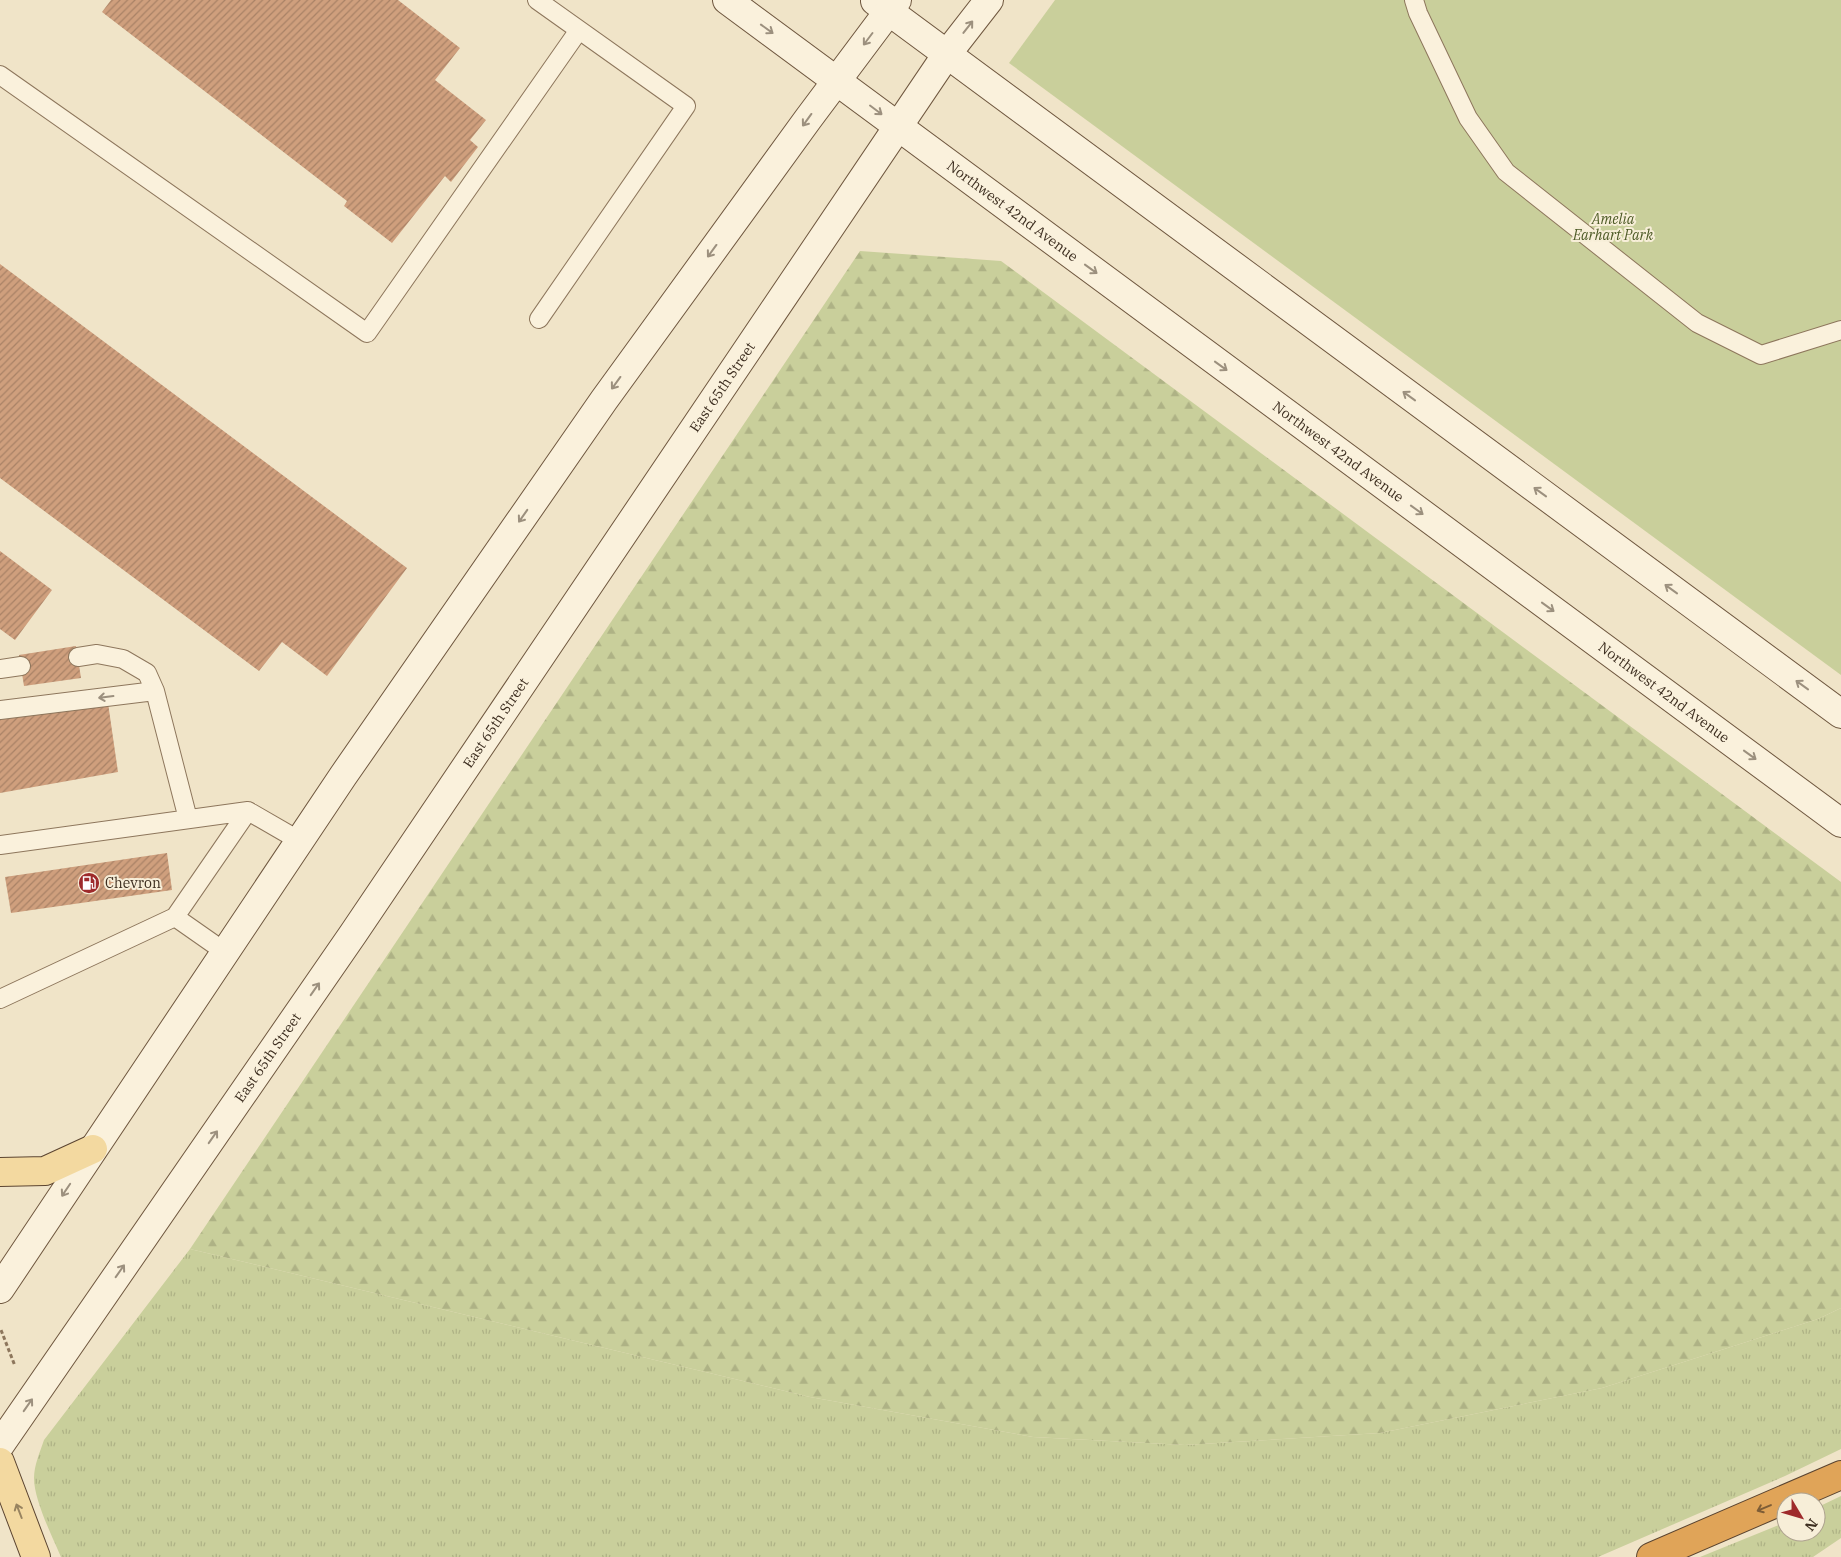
<svg xmlns="http://www.w3.org/2000/svg" width="1841" height="1557" font-family="'IBM Plex Serif',serif">
<style>
.grass{fill:url(#grass-tufts)}
.forest{fill:url(#forest-firs)}
.park{fill:#c9cf9b}
.building{fill:url(#building-hatch)}
.lines{fill:none;stroke-linecap:round;stroke-linejoin:round}
.service-casing{stroke:#8d765c;stroke-width:20}
.secondary-casing{stroke:#6f573f;stroke-width:30}
.primary-casing{stroke:#5b4430;stroke-width:30}
.motorway-casing{stroke:#5b4430;stroke-width:30}
.path{stroke:#8d765c;stroke-width:3;stroke-dasharray:4 2.5;stroke-linecap:butt}
.service{stroke:#faf1dc;stroke-width:18}
.secondary{stroke:#faf1dc;stroke-width:28}
.primary{stroke:#f3d9a0;stroke-width:28}
.motorway{stroke:#e0a458;stroke-width:28}
.oneway{stroke:#9c907e}
.oneway2{stroke:#7e5d36}
.oneway3{stroke:#988460}
.labels{text-anchor:middle;stroke-width:4;stroke-linejoin:round;paint-order:stroke}
.street-label{font-size:14px;fill:#3d2e20;stroke:#f7eed8}
.park-label{font-size:14px;font-style:italic;fill:#4d5a26;stroke:#f7eed8}
.poi-label{font-size:14px;fill:#3d2e20;stroke:#f7eed8;text-anchor:start}
</style>
<defs>
<pattern id="grass-tufts" width="24" height="20" patternUnits="userSpaceOnUse" patternTransform="scale(1.25)"><rect width="24" height="20" fill="#c9cf9b"/><path d="M3 7l-1-3M5 7V3M7 7l1-3M15 17l-1-3M17 17v-4M19 17l1-3" fill="none" stroke="#aeb285"/></pattern>
<pattern id="forest-firs" width="22" height="20" patternUnits="userSpaceOnUse" patternTransform="scale(1.25)"><rect width="22" height="20" fill="#c9cf9b"/><path d="M5 1l3.5 6h-7zM16 11l3.5 6h-7z" fill="#aeb285"/></pattern>
<pattern id="building-hatch" width="6" height="6" patternUnits="userSpaceOnUse" patternTransform="scale(1.25)"><rect width="6" height="6" fill="#cf9f7d"/><path d="M-1 1l2-2M0 6l6-6M5 7l2-2" fill="none" stroke="#a98266"/></pattern>
</defs>
<rect width="100%" height="100%" fill="#f0e4c8"/>
<path class="grass" d="M 190,1249 L 810,1397 L 1033,1437 L 1185,1445 L 1380,1433 L 1602,1388 L 1818,1319 L 1841,1308 L 1841,1449 L 1785,1476 L 1598,1557 L 61,1557 C 52,1536 34,1500 34,1478 C 34,1465 40,1452 44,1440 Z
M 1841,1496 L 1841,1538 L 1813,1557 L 1700,1557 L 1786,1522 L 1786,1532 L 1816,1532 L 1816,1508 Z"/>
<path class="forest" d="M 860,251 L 1001,261 L 1841,882 L 1841,1308 L 1818,1319 L 1602,1388 L 1380,1433 L 1185,1445 L 1033,1437 L 810,1397 L 190,1249 Z"/>
<path class="park" d="M 1055,0 L 1841,0 L 1841,675 L 1009,63 Z"/>
<path class="building" d="M 111,0 L 398,0 L 460,48 L 435,80 L 486,120 L 470,140 L 478,147 L 451,182 L 445,176 L 392,243 L 344,206 L 347,201 L 102,12 Z
M 0,264 L 407,568 L 327,676 L 282,642 L 259,671 L 0,478 Z
M 0,551 L 52,590 L 15,640 L 0,629 Z
M 76,646 L 81,678 L 24,686 L 19,655 Z
M 108,703 L 118,772 L 0,793 L 0,719 Z
M 167,853 L 172,890 L 11,913 L 5,877 Z"/>
<g class="lines">
<g class="service-casing">
<path id="service" d="M 537,0 L 686,106 L 539,319
M 1414,0 L 1418,13 L 1468,118 L 1506,172 L 1697,323 L 1761,355 L 1841,330
M 0,75 L 367,333 L 579,30
M 78,657 L 97,654 L 123,659 L 147,673 L 155,691 L 188,819
M 0,669 L 21,666
M 0,710 L 155,691
M 0,845 L 248,811
M 175,917 L 225,952
M 0,999 L 175,917 L 248,811 L 300,841"/>
</g>
<g class="secondary-casing">
<g id="secondary">
<path id="s1" d="M 727,0 L 1841,823"/>
<path d="M 875,1 L 1841,714"/>
<path d="M 0,1289 L 343,776 L 604,400 L 808,119 L 897,0"/>
<path id="s2" d="M 0,1445 L 353,934 L 947,54 L 989,0"/>
</g>
</g>
<g class="primary-casing">
<path id="primary" d="M 0,1172 L 45,1171 L 93,1149
M 0,1462 L 36,1557"/>
</g>
<g class="motorway-casing">
<path id="motorway" d="M 1651,1557 L 1841,1475"/>
</g>
<path class="path" d="M 1,1330 L 15,1366"/>
<use href="#service" class="service"/>
<use href="#secondary" class="secondary"/>
<use href="#primary" class="primary"/>
<use href="#motorway" class="motorway"/>
</g>
<defs><path id="oneway-shaft" d="M-6 0H5M1.5-3L5.5 0L1.5 3" fill="none" stroke-width="1.6" stroke-linecap="round" stroke-linejoin="round" transform="scale(1.25)"/></defs>
<g class="oneway">
<use href="#oneway-shaft" transform="translate(968 27) rotate(-52)"/>
<use href="#oneway-shaft" transform="translate(767 29) rotate(36)"/>
<use href="#oneway-shaft" transform="translate(868 39) rotate(127)"/>
<use href="#oneway-shaft" transform="translate(876 110) rotate(37)"/>
<use href="#oneway-shaft" transform="translate(807 120) rotate(126)"/>
<use href="#oneway-shaft" transform="translate(712 251) rotate(126)"/>
<use href="#oneway-shaft" transform="translate(1091 269) rotate(36)"/>
<use href="#oneway-shaft" transform="translate(1221 366) rotate(36)"/>
<use href="#oneway-shaft" transform="translate(616 383) rotate(126)"/>
<use href="#oneway-shaft" transform="translate(1409 396) rotate(-144)"/>
<use href="#oneway-shaft" transform="translate(1540 492) rotate(-144)"/>
<use href="#oneway-shaft" transform="translate(1417 510) rotate(36)"/>
<use href="#oneway-shaft" transform="translate(523 516) rotate(125)"/>
<use href="#oneway-shaft" transform="translate(1671 589) rotate(-144)"/>
<use href="#oneway-shaft" transform="translate(1548 607) rotate(36)"/>
<use href="#oneway-shaft" transform="translate(1802 685) rotate(-144)"/>
<use href="#oneway-shaft" transform="translate(106 697) rotate(173)"/>
<use href="#oneway-shaft" transform="translate(1750 755) rotate(36)"/>
<use href="#oneway-shaft" transform="translate(315 989) rotate(-55)"/>
<use href="#oneway-shaft" transform="translate(213 1137) rotate(-55)"/>
<use href="#oneway-shaft" transform="translate(66 1190) rotate(124)"/>
<use href="#oneway-shaft" transform="translate(120 1271) rotate(-55)"/>
<use href="#oneway-shaft" transform="translate(28 1405) rotate(-55)"/>
</g>
<use class="oneway2" href="#oneway-shaft" transform="translate(1764 1508) rotate(157)"/>
<use class="oneway3" href="#oneway-shaft" transform="translate(19 1511) rotate(-111)"/>
<defs>
<g id="fuel-disc" transform="scale(1.125)"><circle r="9.5" fill="#9e2a2b" stroke="#f7eed8"/><path d="M-5.5-6h7V0h2V4h1.3V-2.5L3-4.5l.8-.8L6-3V5H2.5V1h-1V6h-7ZM-4.2-4.7v3.2H.2V-4.7Z" fill="#fff"/></g>
</defs>
<g fill-rule="evenodd">
<use href="#fuel-disc" x="89" y="883"/>
</g>
<g class="labels">
<g class="street-label">
<text dy="5" stroke="none"><textPath href="#s1" startOffset="355">Northwest 42nd Avenue</textPath></text>
<text dy="5" stroke="none"><textPath href="#s2" startOffset="1281">East 65th Street</textPath></text>
<text dy="5" stroke="none"><textPath href="#s1" startOffset="760">Northwest 42nd Avenue</textPath></text>
<text dy="5" stroke="none"><textPath href="#s1" startOffset="1165">Northwest 42nd Avenue</textPath></text>
<text dy="5" stroke="none"><textPath href="#s2" startOffset="876">East 65th Street</textPath></text>
<text dy="5" stroke="none"><textPath href="#s2" startOffset="471">East 65th Street</textPath></text>
</g>
<g class="park-label">
<text x="1613" y="224">Amelia<tspan x="1613" dy="16">Earhart Park</tspan></text>
</g>
<g class="poi-label">
<text x="105" y="888">Chevron</text>
</g>
</g>
<g transform="translate(1801 1517) rotate(128)"><circle r="24" fill="#f7eed8" stroke="#ada18e"/>
<path d="M0-4L9 19L0 12L-9 19Z" fill="#9e2a2b"/>
<text y="-8" font-size="14" font-weight="bold" text-anchor="middle" fill="#3d2e20">N</text>
</g>
</svg>
